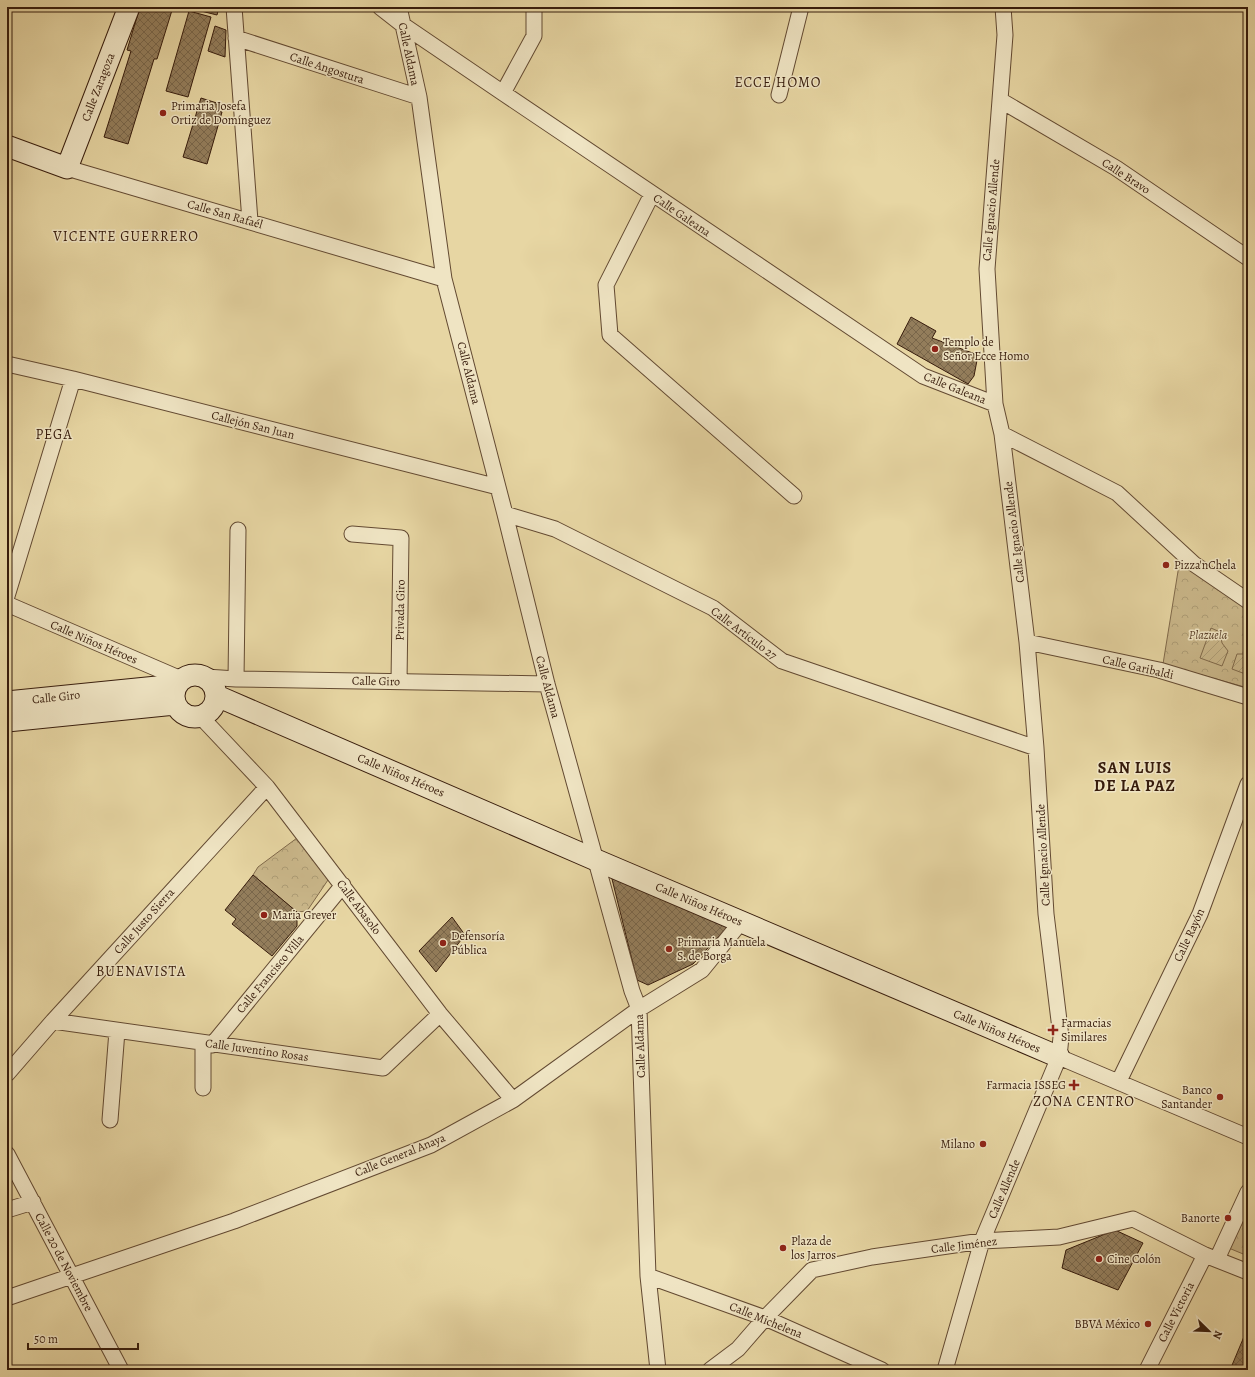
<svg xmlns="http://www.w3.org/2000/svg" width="1255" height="1377" font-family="Alegreya,serif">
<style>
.forest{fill:url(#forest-crowns);stroke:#80694a}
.garden{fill:url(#garden-furrows);stroke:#80694a}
.building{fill:url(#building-cross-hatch);stroke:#371c0c}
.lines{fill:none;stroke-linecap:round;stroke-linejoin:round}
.street-casing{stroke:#634a32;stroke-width:17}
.secondary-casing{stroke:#371c0c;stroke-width:23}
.street{stroke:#efe4c3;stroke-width:15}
.secondary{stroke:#efe4c3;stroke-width:21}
.poi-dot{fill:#8f2418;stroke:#efe4c3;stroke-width:1.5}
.labels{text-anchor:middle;stroke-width:3;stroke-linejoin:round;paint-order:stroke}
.street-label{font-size:12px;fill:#371c0c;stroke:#efe4c3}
.poi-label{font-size:12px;fill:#371c0c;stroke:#efe4c3;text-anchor:start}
.park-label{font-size:12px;font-style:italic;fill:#5c422b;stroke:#efe4c3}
.quarter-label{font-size:14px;letter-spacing:1px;fill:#371c0c;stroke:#efe4c3}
.district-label{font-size:16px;font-weight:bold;letter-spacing:1px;fill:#371c0c;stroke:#efe4c3}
</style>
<defs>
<pattern id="forest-crowns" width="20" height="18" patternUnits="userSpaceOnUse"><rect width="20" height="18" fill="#c9b689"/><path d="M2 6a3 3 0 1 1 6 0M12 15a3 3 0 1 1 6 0" fill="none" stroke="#ad9c75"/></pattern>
<pattern id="garden-furrows" width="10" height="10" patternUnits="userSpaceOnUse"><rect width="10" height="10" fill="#c9b689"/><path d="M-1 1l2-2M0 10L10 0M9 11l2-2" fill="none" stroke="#ad9c75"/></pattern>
<pattern id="building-cross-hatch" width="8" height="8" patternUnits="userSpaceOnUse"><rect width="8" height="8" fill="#937d5b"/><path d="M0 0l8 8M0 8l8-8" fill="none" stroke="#79664a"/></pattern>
</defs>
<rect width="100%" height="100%" fill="#e7d6a3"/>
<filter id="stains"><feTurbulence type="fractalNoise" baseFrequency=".005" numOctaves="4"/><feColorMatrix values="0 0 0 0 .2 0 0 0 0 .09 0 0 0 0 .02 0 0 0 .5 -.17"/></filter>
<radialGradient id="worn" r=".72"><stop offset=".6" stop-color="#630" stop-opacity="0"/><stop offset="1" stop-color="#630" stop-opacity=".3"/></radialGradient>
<path class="forest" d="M 1180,559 L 1248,605 L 1248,688 L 1163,664 Z
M 297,838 L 330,877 L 307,911 L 297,912 L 253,875 L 258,867 Z
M 1248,1181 L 1248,1256 L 1219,1244 Z"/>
<path class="garden" d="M 1211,628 L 1220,632 L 1222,643 L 1228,651 L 1222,666 L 1200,658 Z
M 1237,654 L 1248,654 L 1248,675 L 1232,669 Z"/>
<path class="building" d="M 140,7 L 173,7 L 157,59 L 154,59 L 128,144 L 104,137 L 131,51 L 127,50 Z
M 202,7 L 219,7 L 217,15 L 201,11 Z
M 189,11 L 211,17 L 188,97 L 166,91 Z
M 215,26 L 226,30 L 225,57 L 208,51 Z
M 201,98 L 220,104 L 218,111 L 222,112 L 207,164 L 183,157 Z
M 911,317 L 936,331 L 932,338 L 978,355 L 974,376 L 968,384 L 897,344 Z
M 619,873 L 732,922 L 693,964 L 648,985 L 637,980 L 612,879 Z
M 253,875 L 297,912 L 297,926 L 272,956 L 232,924 L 236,919 L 225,910 Z
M 452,917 L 465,935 L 436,972 L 419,951 Z
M 1115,1230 L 1143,1243 L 1118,1290 L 1062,1268 L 1066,1250 Z
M 1248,1327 L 1248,1370 L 1230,1370 Z"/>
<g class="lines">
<g class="street-casing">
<path id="street" d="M 234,7 L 250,221
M 380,7 L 403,25 L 503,93 L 923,376 L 995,404
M 399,7 L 419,97 L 444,279 L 505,514 L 547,684 L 632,991 L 639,1009 L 648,1276 L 658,1370
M 236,38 L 419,97
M 503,93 L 534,36 L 534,7
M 779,95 L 801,7
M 1000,100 L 1116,168 L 1248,258
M 67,168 L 444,279
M 652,194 L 606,285 L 610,335 L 794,496
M 7,364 L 73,379 L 498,487
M 1002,434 L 1117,493 L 1194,564 L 1248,601
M 505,514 L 555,529 L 713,608 L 782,661 L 1036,748
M 352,534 L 401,538 L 399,682
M 7,596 L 73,379
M 7,604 L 181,679
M 1027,642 L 1159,670 L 1248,697
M 206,677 L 236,679 L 547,684
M 236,679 L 238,530
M 201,717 L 267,787 L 440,1014 L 513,1100
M 53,1021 L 383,1068 L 440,1014
M 203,1043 L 203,1088
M 212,1045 L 343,885
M 1059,1057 L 1248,1137
M 7,1074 L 53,1021 L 267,787
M 1119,1081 L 1200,914 L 1248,784
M 110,1120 L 117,1031
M 7,1154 L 121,1370
M 7,1210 L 33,1202
M 1217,1259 L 1248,1192
M 648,1276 L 765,1318 L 882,1370
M 7,1298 L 234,1221 L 431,1145 L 513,1100 L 639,1009 L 702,970 L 741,922
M 710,1370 L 738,1349 L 765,1318 L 812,1270 L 872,1257 L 982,1241 L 1059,1237 L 1133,1219 L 1205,1255 L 1248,1272
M 945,1370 L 982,1241 L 1059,1057 L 1061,1037 L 1046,914 L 1036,748 L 1027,642 L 1002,434 L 995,404 L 987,269 L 1005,35 L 1003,7
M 1147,1370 L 1205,1255"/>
</g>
<g class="secondary-casing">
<path id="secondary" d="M 7,146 L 67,168 L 129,7
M174 696a21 21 0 1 1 42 0a21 21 0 1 1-42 0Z
M 217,696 L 596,860 L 1059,1057
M 7,702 L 177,685
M 7,721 L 175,704"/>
</g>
<use href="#street" class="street"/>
<use href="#secondary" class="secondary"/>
</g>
<g class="poi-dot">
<circle cx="163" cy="113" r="4"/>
<circle cx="935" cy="349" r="4"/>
<circle cx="1166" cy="565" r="4"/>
<circle cx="264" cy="915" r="4"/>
<circle cx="443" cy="943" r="4"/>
<circle cx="669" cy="949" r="4"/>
<path d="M1051 1024h4v4h4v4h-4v4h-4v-4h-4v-4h4z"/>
<path d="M1072 1079h4v4h4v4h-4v4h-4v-4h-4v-4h4z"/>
<circle cx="1220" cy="1097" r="4"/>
<circle cx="983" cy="1144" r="4"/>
<circle cx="1228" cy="1218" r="4"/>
<circle cx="783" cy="1248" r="4"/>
<circle cx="1099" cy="1259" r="4"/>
<circle cx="1148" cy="1324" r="4"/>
</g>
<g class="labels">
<g class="street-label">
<text transform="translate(409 54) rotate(78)" y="4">Calle Aldama</text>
<text transform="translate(327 68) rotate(18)" y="4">Calle Angostura</text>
<text transform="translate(98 87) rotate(-69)" y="4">Calle Zaragoza</text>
<text transform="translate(1126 176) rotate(33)" y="4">Calle Bravo</text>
<text transform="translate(991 210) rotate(-85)" y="4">Calle Ignacio Allende</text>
<text transform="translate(225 214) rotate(16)" y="4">Calle San Rafaél</text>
<text transform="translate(682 215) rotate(34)" y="4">Calle Galeana</text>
<text transform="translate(469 373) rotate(76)" y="4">Calle Aldama</text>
<text transform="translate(955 388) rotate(22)" y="4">Calle Galeana</text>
<text transform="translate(253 425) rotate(14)" y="4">Callejón San Juan</text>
<text transform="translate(1014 532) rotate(-97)" y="4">Calle Ignacio Allende</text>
<text transform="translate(400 610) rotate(-89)" y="4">Privada Giro</text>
<text transform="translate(744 633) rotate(37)" y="4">Calle Artículo 27</text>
<text transform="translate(94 642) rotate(23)" y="4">Calle Niños Héroes</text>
<text transform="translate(1138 667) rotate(13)" y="4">Calle Garibaldi</text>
<text transform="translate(376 681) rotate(1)" y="4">Calle Giro</text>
<text transform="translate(548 687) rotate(75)" y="4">Calle Aldama</text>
<text transform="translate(56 697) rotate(-6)" y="4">Calle Giro</text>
<text transform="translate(401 775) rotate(23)" y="4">Calle Niños Héroes</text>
<text transform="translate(1043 855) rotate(-93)" y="4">Calle Ignacio Allende</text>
<text transform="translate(699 904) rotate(23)" y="4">Calle Niños Héroes</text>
<text transform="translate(359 907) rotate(53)" y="4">Calle Abasolo</text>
<text transform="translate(144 921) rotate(-48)" y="4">Calle Justo Sierra</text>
<text transform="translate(1189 935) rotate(-65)" y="4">Calle Rayón</text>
<text transform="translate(270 974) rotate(-50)" y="4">Calle Francisco Villa</text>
<text transform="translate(997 1031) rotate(23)" y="4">Calle Niños Héroes</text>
<text transform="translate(640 1046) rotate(-92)" y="4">Calle Aldama</text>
<text transform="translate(257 1050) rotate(8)" y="4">Calle Juventino Rosas</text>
<text transform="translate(400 1155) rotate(-22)" y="4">Calle General Anaya</text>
<text transform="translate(1004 1189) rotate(-67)" y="4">Calle Allende</text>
<text transform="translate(964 1245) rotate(-7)" y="4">Calle Jiménez</text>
<text transform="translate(64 1262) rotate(62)" y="4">Calle 20 de Noviembre</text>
<text transform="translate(1176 1312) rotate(-63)" y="4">Calle Victoria</text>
<text transform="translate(766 1320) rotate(22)" y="4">Calle Michelena</text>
</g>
<g class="poi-label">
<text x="171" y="110">Primaria Josefa<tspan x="171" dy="14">Ortiz de Domínguez</tspan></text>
<text x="943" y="346">Templo de<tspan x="943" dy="14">Señor Ecce Homo</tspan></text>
<text x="1174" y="569">Pizza'nChela</text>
<text x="272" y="919">Maria Grever</text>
<text x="451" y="940">Defensoría<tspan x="451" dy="14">Pública</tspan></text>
<text x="677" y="946">Primaria Manuela<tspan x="677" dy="14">S. de Borga</tspan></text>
<text x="1061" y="1027">Farmacias<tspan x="1061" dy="14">Similares</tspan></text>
<text x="1066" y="1089" text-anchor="end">Farmacia ISSEG</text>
<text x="1212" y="1094" text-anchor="end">Banco<tspan x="1212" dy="14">Santander</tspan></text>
<text x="975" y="1148" text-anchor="end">Milano</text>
<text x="1220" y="1222" text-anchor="end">Banorte</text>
<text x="791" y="1245">Plaza de<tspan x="791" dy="14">los Jarros</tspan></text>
<text x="1107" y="1263">Cine Colón</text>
<text x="1140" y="1328" text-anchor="end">BBVA México</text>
</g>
<g class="park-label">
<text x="1208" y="639">Plazuela</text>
</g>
<g class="quarter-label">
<text x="778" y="87">ECCE HOMO</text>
<text x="126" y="241">VICENTE GUERRERO</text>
<text x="54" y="439">PEGA</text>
<text x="141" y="976">BUENAVISTA</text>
<text x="1084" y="1106">ZONA CENTRO</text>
</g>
<g class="district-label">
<text x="1135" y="773">SAN LUIS<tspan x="1135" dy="18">DE LA PAZ</tspan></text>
</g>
</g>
<rect width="1255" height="1377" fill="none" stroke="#e7d6a3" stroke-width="24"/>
<rect x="8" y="8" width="1239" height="1361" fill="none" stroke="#371c0c" stroke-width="2"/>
<rect x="12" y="12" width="1231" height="1353" fill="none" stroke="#371c0c"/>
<g transform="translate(1209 1331) rotate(113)" stroke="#efe4c3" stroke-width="3" paint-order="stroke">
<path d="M0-3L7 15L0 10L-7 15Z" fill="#371c0c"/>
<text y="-6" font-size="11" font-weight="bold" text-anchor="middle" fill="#371c0c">N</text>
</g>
<path d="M28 1343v6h110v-6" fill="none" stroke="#371c0c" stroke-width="2"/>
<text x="34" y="1343" font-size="12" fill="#371c0c" stroke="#efe4c3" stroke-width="3" paint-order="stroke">50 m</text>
<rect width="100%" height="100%" filter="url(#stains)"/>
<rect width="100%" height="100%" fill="url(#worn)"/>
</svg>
